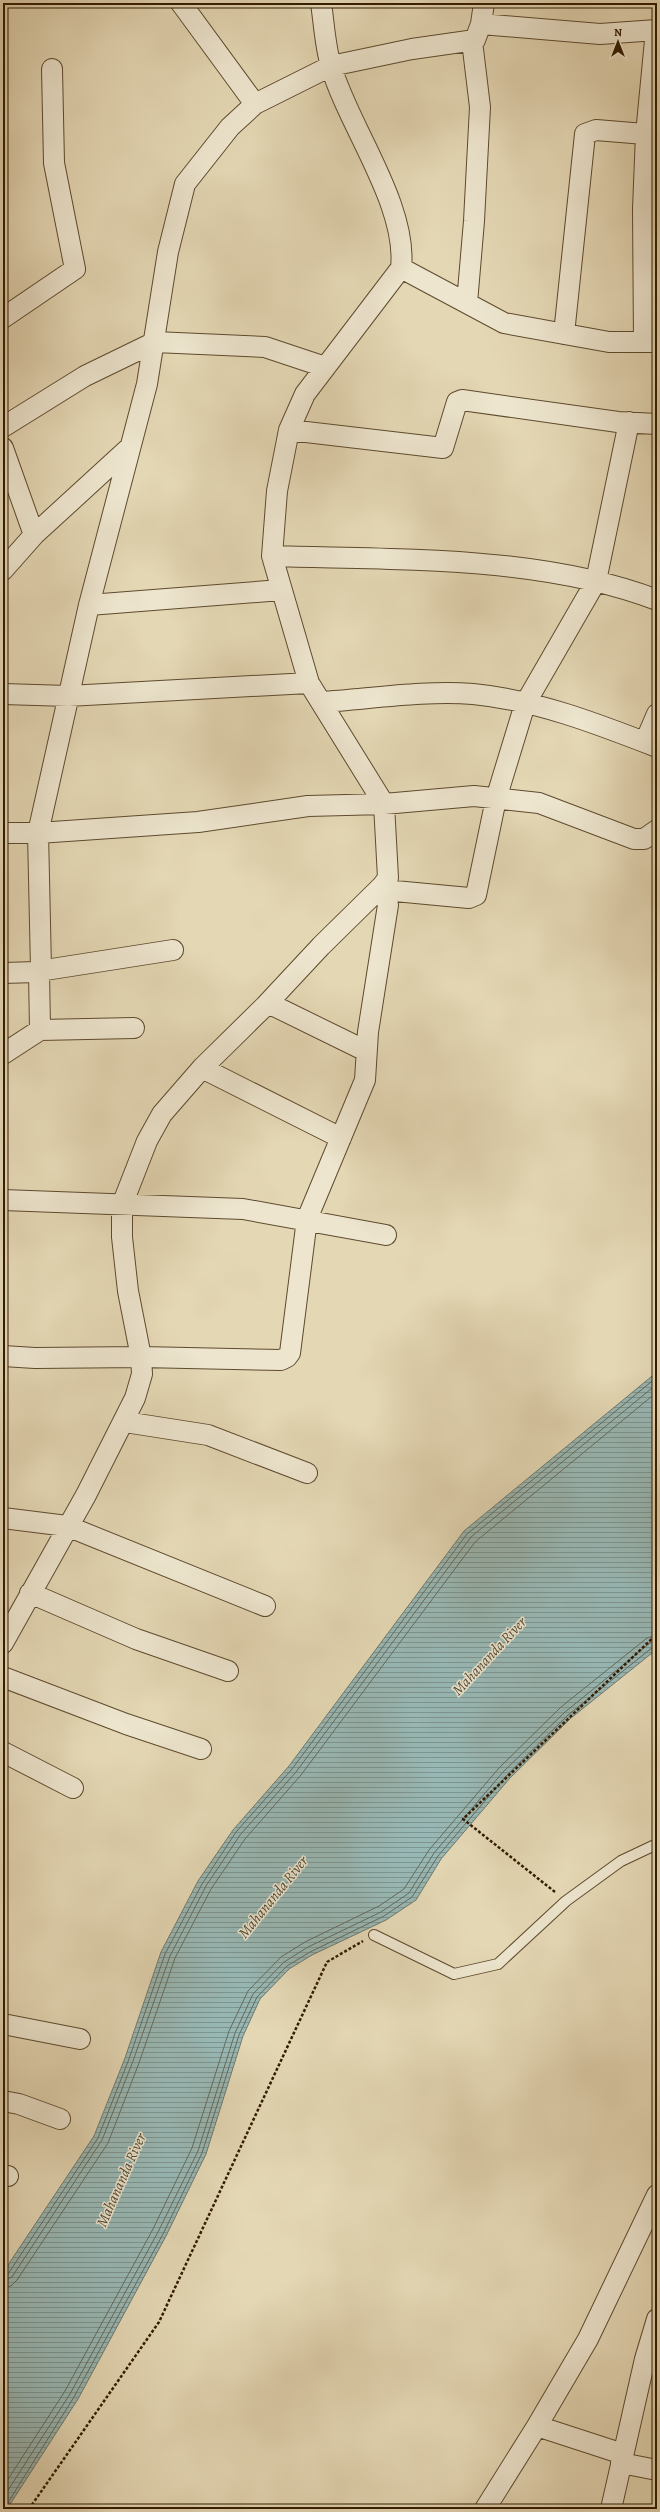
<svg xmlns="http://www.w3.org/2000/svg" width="660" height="2512" font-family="Alegreya,serif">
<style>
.water{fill:url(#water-rules);stroke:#6f796d}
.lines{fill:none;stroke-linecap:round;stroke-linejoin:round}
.shore{stroke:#656a5b;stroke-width:1}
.service-casing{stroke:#5e4a2e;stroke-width:12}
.minor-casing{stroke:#5e4a2e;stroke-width:22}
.path{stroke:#321b01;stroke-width:2.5;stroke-dasharray:3 2;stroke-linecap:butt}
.service{stroke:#ede5ce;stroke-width:10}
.minor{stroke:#ede5ce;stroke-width:20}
.labels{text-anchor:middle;stroke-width:3;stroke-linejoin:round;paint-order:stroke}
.water-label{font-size:15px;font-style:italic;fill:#514a37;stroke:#ede5ce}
</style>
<defs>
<pattern id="water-rules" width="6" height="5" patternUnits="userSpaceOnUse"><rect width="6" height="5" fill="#98b8b5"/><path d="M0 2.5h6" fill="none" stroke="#7d9591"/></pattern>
</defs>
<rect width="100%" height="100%" fill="#e4d7b4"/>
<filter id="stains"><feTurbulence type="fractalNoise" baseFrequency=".005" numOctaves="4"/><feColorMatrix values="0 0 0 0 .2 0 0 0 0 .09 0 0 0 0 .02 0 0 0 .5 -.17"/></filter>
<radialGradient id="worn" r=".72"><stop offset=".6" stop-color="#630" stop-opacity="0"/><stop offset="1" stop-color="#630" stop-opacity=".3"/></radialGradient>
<path class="water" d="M 657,1372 L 657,1649 L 571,1718 L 510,1778 L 441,1859 L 416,1900 L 386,1920 L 312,1955 L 289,1969 L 260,1999 L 243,2036 L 206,2154 L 166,2236 L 78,2399 L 7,2509 L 3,2509 L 3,2276 L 10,2262 L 94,2136 L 125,2058 L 161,1952 L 198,1881 L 233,1830 L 289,1766 L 464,1531 Z"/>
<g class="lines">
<path class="shore" d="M 3,2276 L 8,2274 L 98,2138 L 129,2059 L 165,1954 L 202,1884 L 236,1832 L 292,1769 L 467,1534 L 657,1377
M 3,2281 L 12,2277 L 102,2140 L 133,2061 L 170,1956 L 206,1886 L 240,1835 L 296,1772 L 471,1537 L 657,1384
M 3,2287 L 11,2286 L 17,2280 L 108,2143 L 139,2063 L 175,1958 L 211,1889 L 245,1839 L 301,1775 L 475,1542 L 657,1392
M 3,2487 L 65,2391 L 153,2229 L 192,2148 L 229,2031 L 248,1991 L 281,1957 L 305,1942 L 379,1906 L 404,1889 L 429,1850 L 499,1768 L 561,1707 L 647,1638 L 657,1635
M 3,2498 L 70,2394 L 158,2232 L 198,2151 L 235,2033 L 253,1994 L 284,1962 L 308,1947 L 381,1912 L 409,1893 L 434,1853 L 503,1772 L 565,1712 L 650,1643 L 657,1641
M 4,2509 L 74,2397 L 163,2234 L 202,2153 L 239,2035 L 257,1997 L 287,1966 L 310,1952 L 384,1916 L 412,1897 L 438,1856 L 507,1775 L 568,1715 L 653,1647 L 657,1646"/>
<g class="service-casing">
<path id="service" d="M 374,1935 L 454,1974 L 498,1964 L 566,1901 L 621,1861 L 657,1844"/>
</g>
<g class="minor-casing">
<path id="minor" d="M 181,3 L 255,104
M 481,24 L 600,34 L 657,30
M 401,268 L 504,323 L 609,342 L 657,342
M 467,303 L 474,221 L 480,107 L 472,41
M 3,318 L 75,269 L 54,163 L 52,69
M 564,334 L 585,134 L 596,130 L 657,135
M 644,342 L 643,209 L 646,134 L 656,30
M 3,427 L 85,376 L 155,342 L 265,347 L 325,367
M 289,430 L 443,448 L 457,402 L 462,400 L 618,422 L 657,424
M 3,448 L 34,535
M 272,556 C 396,560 540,555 657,600
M 3,570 L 34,535 L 130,447
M 89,605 L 281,590
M 3,694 L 68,696 L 309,683
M 321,702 C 369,699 426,690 473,694 C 536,700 598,724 657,747
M 645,742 L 657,714
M 3,833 L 38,833 L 198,822 L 308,806 L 384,804 L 474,796 L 539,803 L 634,839 L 644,839 L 657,830
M 384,890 L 469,898 L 476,895 L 496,799 L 525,704 L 596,581 L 629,422
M 3,973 L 36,972 L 41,969 L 38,833 L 89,605 L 147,384 L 168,252 L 185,184 L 230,127 L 255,104 L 331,66 L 412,49 L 475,40 L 481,24 L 484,3
M 268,1003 L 366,1051
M 40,1030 L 134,1028
M 3,1054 L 40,1030 L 39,971 L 173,950
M 202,1068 L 341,1138
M 3,1200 L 243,1209 L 386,1235
M 3,1356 L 35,1358 L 141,1357 L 281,1360 L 287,1357 L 290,1353 L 307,1219 L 365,1080 L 368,1032 L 388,905 L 382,886
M 125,1422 L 208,1435 L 307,1473
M 3,1518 L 67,1526 L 265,1606
M 30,1593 L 136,1639 L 228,1671
M 3,1643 L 86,1495 L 135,1398 L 142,1374 L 141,1357 L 128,1291 L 122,1237 L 122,1205 L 147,1141 L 162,1114 L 202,1068 L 265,1006 L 321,946 L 382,886 L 388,878 L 384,804 L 309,683 L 272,556 L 277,491 L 289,430 L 305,394 L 401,268 C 408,205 348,126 331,66 C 325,46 324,23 321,3
M 3,1677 L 126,1724 L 201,1749
M 3,1752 L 73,1788
M 3,2024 L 80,2039
M 3,2101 L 19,2104 L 60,2119
M 3,2175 L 8,2176
M 537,2426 L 623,2454
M 621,2463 L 657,2470
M 485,2509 L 537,2426 L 588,2339 L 657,2195
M 611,2509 L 645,2359 L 657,2319"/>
</g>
<path class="path" d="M 555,1892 L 463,1819 L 657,1634
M 29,2509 L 159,2322 L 327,1962 L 363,1941"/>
<use href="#service" class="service"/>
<use href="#minor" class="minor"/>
</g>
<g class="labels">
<g class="water-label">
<text transform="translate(489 1656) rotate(-47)" y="5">Mahananda River</text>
<text transform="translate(273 1897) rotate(-51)" y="5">Mahananda River</text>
<text transform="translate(121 2180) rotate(-66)" y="5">Mahananda River</text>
</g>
</g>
<rect width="660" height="2512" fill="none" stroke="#e4d7b4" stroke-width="16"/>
<rect x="4" y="4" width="652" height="2504" fill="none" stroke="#321b01" stroke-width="2"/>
<rect x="8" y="8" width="644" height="2496" fill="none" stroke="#321b01"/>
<g transform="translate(618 42)" stroke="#ede5ce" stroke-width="3" paint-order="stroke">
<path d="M0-3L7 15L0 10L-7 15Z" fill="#321b01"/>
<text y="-6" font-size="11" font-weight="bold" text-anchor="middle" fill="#321b01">N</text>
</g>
<rect width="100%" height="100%" filter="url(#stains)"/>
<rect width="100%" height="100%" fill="url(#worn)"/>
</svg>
